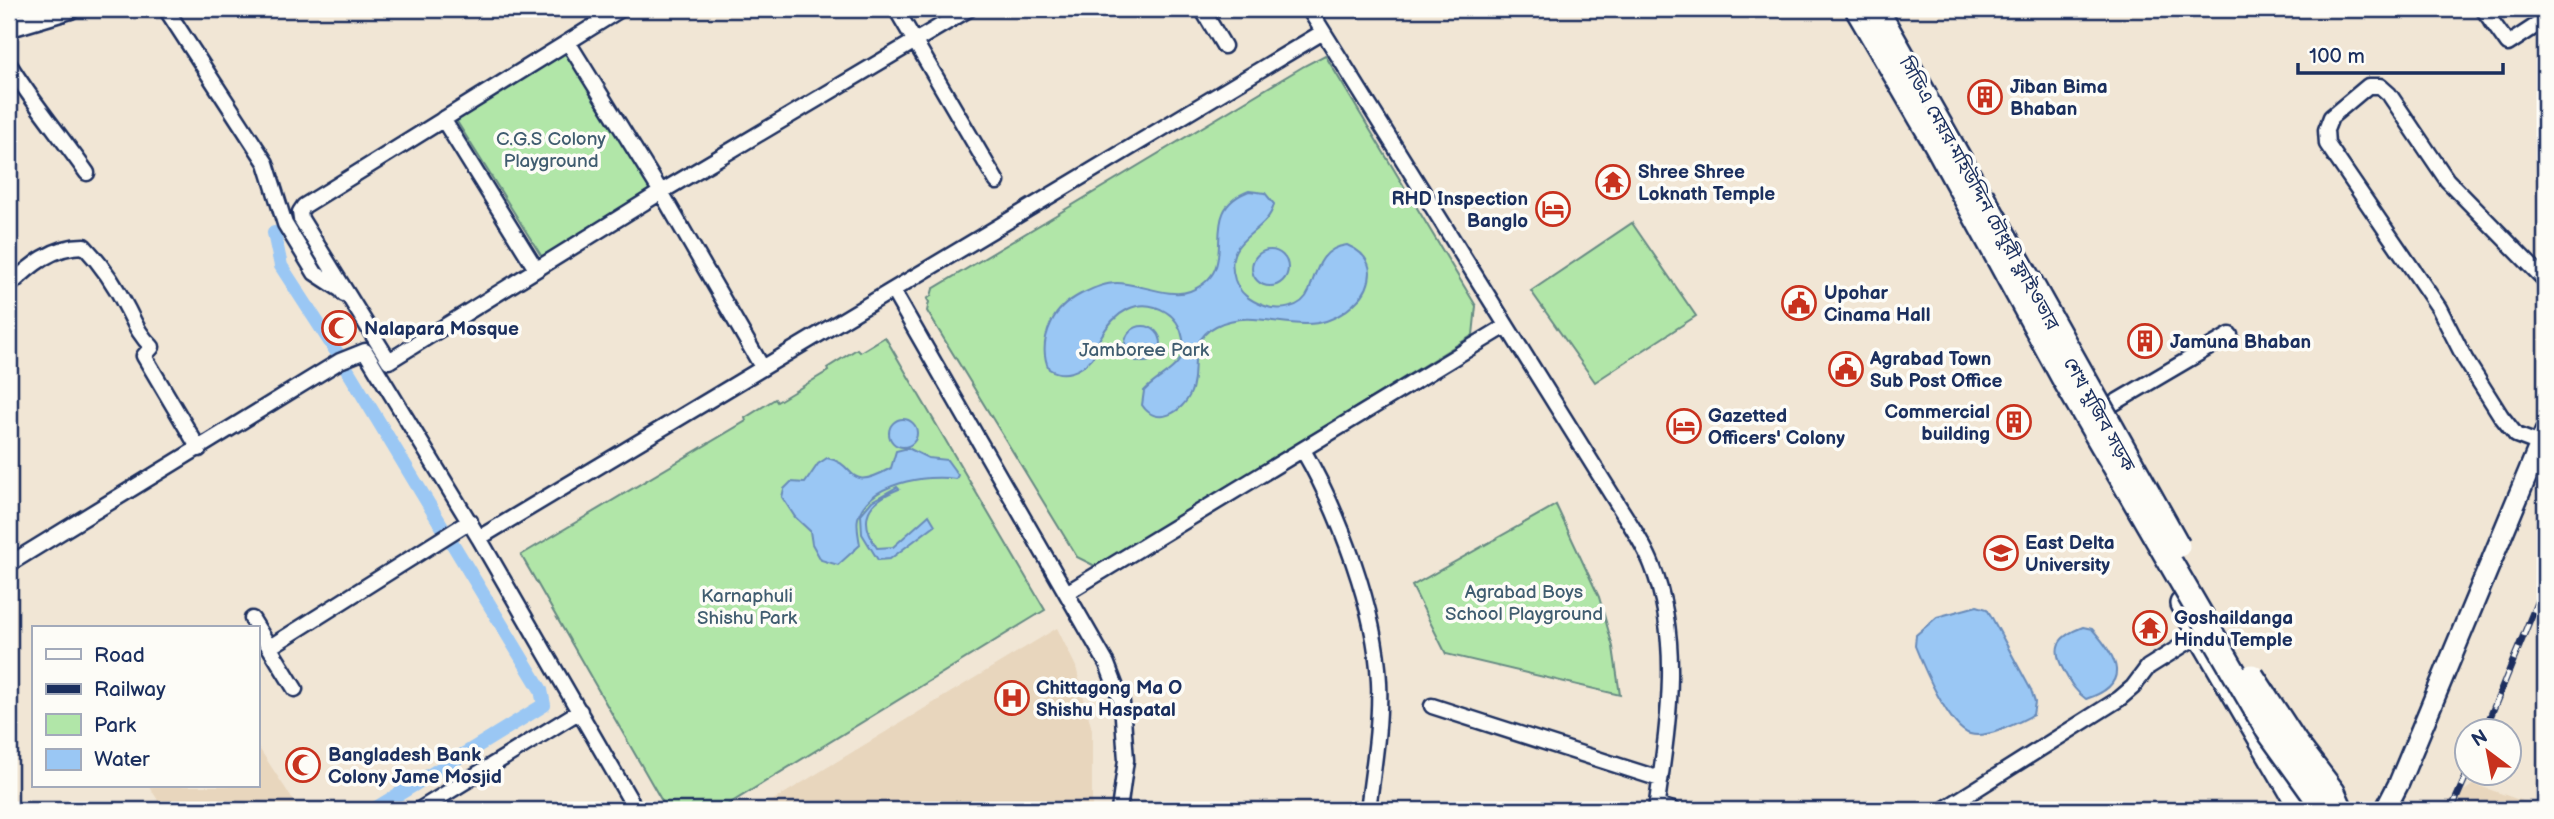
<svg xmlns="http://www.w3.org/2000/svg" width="2554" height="819" font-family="'Balsamiq Sans','Noto Sans Bengali',sans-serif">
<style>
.built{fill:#e8d6bd}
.green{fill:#b1e6a8;stroke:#668a83;stroke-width:2}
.water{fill:#9ac7f4;stroke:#678ab8;stroke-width:2}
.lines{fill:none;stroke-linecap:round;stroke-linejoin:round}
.canal{stroke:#9ac7f4;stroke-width:14}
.minor-casing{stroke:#1b2f5e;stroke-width:19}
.secondary-casing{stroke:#1b2f5e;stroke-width:24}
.trunk-casing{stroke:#1b2f5e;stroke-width:28}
.minor{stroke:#fdfcf7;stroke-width:14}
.secondary{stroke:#fdfcf7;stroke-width:19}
.trunk{stroke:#fdfcf7;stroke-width:23}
.rail-casing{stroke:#1b2f5e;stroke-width:7}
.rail{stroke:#fdfcf7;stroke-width:4.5;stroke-dasharray:13;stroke-linecap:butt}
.trunk-bridge-casing{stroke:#1b2f5e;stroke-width:28;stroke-linecap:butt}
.trunk-bridge{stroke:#fdfcf7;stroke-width:23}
.labels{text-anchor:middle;stroke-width:7;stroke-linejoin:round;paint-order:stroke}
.poi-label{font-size:19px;font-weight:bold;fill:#1b2f5e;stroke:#fdfcf7;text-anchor:start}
.park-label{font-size:19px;fill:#405d70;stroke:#fdfcf7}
.street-label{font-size:19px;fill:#1b2f5e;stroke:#fdfcf7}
</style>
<rect width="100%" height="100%" fill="#f1e6d5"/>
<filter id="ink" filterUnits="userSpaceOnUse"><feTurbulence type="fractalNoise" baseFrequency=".0143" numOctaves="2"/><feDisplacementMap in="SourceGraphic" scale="14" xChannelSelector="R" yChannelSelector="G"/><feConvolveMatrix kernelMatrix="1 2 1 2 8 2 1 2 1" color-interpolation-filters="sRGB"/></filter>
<g filter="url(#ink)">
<path class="built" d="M 1057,628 L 1076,667 L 1092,730 L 1092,810 L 757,810 Z
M 257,745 L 297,806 L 290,810 L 164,810 L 149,786 L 257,786 Z
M 2474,784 L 2545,809 L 2545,810 L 2436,810 Z"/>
<path class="green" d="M 559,40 L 652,188 L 542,257 L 449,109 Z
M 1325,55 L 1476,306 L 1473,335 L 1097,567 L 1077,557 L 927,311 L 929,302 L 927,299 L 931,296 L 933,289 L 1304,66 Z
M 1632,223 L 1696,316 L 1595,382 L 1531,291 Z
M 885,337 L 1045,610 L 719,810 L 667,810 L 521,555 L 746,421 L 745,418 L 775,399 L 777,402 L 828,371 L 827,368 L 857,349 L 860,352 Z
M 1556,505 L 1599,597 L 1613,647 L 1620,695 L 1446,654 L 1412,586 Z"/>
<path class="water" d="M 1249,191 L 1265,193 L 1274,204 C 1267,236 1221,235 1235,280 C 1240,294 1250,300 1262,305 C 1278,312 1302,309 1309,291 C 1317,269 1321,248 1347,245 C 1359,250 1369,258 1370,272 C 1370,283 1365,294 1357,301 C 1309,350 1265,302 1216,326 C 1185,342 1200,370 1191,392 C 1183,413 1156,427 1142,405 L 1144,391 C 1160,373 1188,368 1183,339 C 1181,328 1176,318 1166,312 C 1138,295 1114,313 1100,338 C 1097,344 1096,353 1092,358 C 1081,372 1063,378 1049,369 C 1042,354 1044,338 1051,323 C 1057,309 1068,301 1081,294 C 1092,289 1104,283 1117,283 C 1138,283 1171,299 1190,291 C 1247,268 1191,213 1249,191 Z
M1252 268a18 18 0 1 1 36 0a18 18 0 1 1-36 0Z
M1125 344a18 18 0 1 1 36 0a18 18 0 1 1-36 0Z
M889 433a14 14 0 1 1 28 0a14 14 0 1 1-28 0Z
M 908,448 L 928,458 L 947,460 L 958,475 L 956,479 C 926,474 868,483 858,518 C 856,527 859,537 860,545 L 838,565 L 821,560 L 812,544 L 810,531 L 795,517 L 782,497 L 784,489 L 791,482 L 805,483 L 818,464 L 827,458 C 859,464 844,494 891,468 L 896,451 Z
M 897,487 L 899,489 C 868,501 857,518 877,548 L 893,547 L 929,515 L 935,525 L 890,559 L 878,560 L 862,534 L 861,514 L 872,501 Z
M 1977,606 L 1987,609 L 1991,616 L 2031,690 L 2035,702 L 2033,715 C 2017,723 1988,739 1970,734 C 1949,728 1923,666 1915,646 L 1916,635 L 1937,617 Z
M 2083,627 L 2092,629 C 2118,658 2132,684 2086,699 C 2076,692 2071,684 2065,673 C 2051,648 2056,637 2083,627 Z"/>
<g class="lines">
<path class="canal" d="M 274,233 L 281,266 L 336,351 L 541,690 L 544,705 L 373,810"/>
<g class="minor-casing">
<path id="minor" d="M 166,9 L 266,163 L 285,224 L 315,273 L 341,290 L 344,294
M 621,9 L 304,206 L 300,212 L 301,219 L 389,361 L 661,192 L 762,367
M 896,9 L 997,182
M 1202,9 L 1224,46
M 1309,9 L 1612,495 C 1625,517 1643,541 1652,565 C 1683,643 1667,730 1656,810
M 2483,9 L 2508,44 L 2540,23 L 2545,31
M 566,44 L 571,47 L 661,192 L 969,9
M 9,64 C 32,102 61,136 87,173
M 443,119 L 536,269
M 9,286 C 31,265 53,246 84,246 C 102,265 117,288 128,310 C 135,324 140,336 152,347 L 144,356 L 199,449
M 893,291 L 1107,664 L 1122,703 L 1126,760 L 1119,810
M 2099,412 L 2230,335
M 2540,444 L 2516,435 L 2501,416 L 2465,359 L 2439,308 L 2327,144 L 2326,130 L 2331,117 L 2368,86 L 2380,86 L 2389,94 L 2447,180 L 2545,280
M 1303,450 C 1339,512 1376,610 1379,682 C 1381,724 1373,769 1368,810
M 479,538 L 1323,32
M 9,564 L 340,361 L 365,351 L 479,538 L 636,810
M 1068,592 L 1506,326
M 252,619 L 295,689
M 270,647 L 470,521
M 1432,706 L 1660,779
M 1657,805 L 1673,810
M 419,810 L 580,711
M 1943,810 L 2119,699 L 2133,687 L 2148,667 L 2199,635"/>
</g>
<g class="secondary-casing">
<path id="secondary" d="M 9,27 L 69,9
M 2385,810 L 2399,783 L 2545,432"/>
</g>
<g class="trunk-casing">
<path id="trunk" d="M 1915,81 L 1990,213
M 2182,604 L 2302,810"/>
</g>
<use href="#minor" class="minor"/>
<use href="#secondary" class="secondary"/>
<use href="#trunk" class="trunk"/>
<g class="rail-casing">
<path id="rail" d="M 2484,732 L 2545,583
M 2451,810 L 2467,774"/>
</g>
<use href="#rail" class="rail"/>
<g class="trunk-bridge-casing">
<path id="trunk-bridge" d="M 1857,9 L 1937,146 L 2064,379 L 2267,729 L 2325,810
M 1876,9 L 1926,97
M 1981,194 L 2178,546
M 2252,676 L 2295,742 L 2333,792 L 2341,810"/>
</g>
<use href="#trunk-bridge" class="trunk-bridge"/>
</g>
</g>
<defs>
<g id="building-ring" transform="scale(1.75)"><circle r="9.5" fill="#fdfcf7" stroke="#c8321e" stroke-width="1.5"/><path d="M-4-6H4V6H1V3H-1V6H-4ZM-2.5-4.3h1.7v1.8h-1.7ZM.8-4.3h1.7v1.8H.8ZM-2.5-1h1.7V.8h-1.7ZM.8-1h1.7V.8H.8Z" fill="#c8321e"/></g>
<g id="temple-ring" transform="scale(1.75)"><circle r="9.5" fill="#fdfcf7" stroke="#c8321e" stroke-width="1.5"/><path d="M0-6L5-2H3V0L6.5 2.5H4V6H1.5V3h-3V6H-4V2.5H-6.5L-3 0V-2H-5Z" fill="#c8321e"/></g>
<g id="hotel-ring" transform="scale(1.75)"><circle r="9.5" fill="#fdfcf7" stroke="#c8321e" stroke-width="1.5"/><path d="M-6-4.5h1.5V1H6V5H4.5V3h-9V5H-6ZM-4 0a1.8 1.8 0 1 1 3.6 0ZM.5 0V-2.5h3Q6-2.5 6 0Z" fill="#c8321e"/></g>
<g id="civic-ring" transform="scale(1.75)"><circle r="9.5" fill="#fdfcf7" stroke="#c8321e" stroke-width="1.5"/><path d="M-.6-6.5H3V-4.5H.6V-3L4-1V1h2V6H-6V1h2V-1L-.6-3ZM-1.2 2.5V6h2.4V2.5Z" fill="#c8321e"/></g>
<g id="mosque-ring" transform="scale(1.75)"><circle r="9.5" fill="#fdfcf7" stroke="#c8321e" stroke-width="1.5"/><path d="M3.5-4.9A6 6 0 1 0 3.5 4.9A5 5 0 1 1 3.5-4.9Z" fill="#c8321e"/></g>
<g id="university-ring" transform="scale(1.75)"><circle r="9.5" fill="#fdfcf7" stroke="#c8321e" stroke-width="1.5"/><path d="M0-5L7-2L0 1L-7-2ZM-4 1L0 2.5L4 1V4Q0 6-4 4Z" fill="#c8321e"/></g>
<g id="hospital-ring" transform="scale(1.75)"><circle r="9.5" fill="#fdfcf7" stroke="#c8321e" stroke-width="1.5"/><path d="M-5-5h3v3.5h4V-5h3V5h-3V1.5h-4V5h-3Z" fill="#c8321e"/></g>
</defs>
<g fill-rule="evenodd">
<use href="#building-ring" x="1985" y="97"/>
<use href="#temple-ring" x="1613" y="182"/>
<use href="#hotel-ring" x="1553" y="209"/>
<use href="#civic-ring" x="1799" y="303"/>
<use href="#mosque-ring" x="339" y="328"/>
<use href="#building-ring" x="2145" y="341"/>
<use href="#civic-ring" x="1846" y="369"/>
<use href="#building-ring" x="2014" y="422"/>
<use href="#hotel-ring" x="1684" y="426"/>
<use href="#university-ring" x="2001" y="553"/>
<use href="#temple-ring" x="2150" y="628"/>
<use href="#hospital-ring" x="1012" y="698"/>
<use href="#mosque-ring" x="303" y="765"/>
</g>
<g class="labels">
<g class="poi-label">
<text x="2010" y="93">Jiban Bima<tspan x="2010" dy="22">Bhaban</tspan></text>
<text x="1638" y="178">Shree Shree<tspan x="1638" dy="22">Loknath Temple</tspan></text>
<text x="1528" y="205" text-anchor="end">RHD Inspection<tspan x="1528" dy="22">Banglo</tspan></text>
<text x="1824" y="299">Upohar<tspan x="1824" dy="22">Cinama Hall</tspan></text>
<text x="364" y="335">Nalapara Mosque</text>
<text x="2170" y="348">Jamuna Bhaban</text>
<text x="1870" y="365">Agrabad Town<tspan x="1870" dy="22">Sub Post Office</tspan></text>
<text x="1990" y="418" text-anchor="end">Commercial<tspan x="1990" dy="22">building</tspan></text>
<text x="1708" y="422">Gazetted<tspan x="1708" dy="22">Officers' Colony</tspan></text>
<text x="2025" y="549">East Delta<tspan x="2025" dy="22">University</tspan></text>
<text x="2174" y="624">Goshaildanga<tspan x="2174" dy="22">Hindu Temple</tspan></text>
<text x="1036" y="694">Chittagong Ma O<tspan x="1036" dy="22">Shishu Haspatal</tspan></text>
<text x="328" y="761">Bangladesh Bank<tspan x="328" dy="22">Colony Jame Mosjid</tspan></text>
</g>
<g class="park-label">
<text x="551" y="145">C.G.S Colony<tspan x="551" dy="22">Playground</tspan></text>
<text x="1144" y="356">Jamboree Park</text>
<text x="1524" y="598">Agrabad Boys<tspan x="1524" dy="22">School Playground</tspan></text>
<text x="747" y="602">Karnaphuli<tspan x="747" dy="22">Shishu Park</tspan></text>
</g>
<g class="street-label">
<text transform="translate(1980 193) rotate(61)" y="7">সিডিএ মেয়র মহিউদ্দিন চৌধুরী ফ্লাইওভার</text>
<text transform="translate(2100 414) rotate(61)" y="7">শেখ মুজিব সড়ক</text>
</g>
</g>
<rect width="2554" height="819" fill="none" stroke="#fdfcf7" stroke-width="35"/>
<rect x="18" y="18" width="2519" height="784" fill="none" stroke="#1b2f5e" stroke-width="2.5" filter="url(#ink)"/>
<rect x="32" y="626" width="228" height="161" fill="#fdfcf7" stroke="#a3aaba" stroke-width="2"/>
<rect x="46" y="649" width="35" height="10" fill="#fdfcf7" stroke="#a3aaba" stroke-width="2"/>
<text x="94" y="662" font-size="21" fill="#1b2f5e">Road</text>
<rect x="46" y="684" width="35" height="10" fill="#1b2f5e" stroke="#a3aaba" stroke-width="2"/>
<text x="94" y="696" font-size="21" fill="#1b2f5e">Railway</text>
<rect x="46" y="714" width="35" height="21" fill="#b1e6a8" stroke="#a3aaba" stroke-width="2"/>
<text x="94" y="732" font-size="21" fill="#1b2f5e">Park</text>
<rect x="46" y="749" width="35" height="21" fill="#9ac7f4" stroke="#a3aaba" stroke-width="2"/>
<text x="94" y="766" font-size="21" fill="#1b2f5e">Water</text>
<g transform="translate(2488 752) rotate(328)"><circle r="33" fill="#fdfcf7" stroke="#a3aaba" stroke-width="2"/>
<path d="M0-5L12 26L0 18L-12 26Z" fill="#c8321e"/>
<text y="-10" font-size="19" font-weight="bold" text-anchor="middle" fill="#1b2f5e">N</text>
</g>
<path d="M2298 63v10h205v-10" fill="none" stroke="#1b2f5e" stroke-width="3.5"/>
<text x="2309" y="63" font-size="21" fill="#1b2f5e" stroke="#fdfcf7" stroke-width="5" paint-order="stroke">100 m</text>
</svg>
